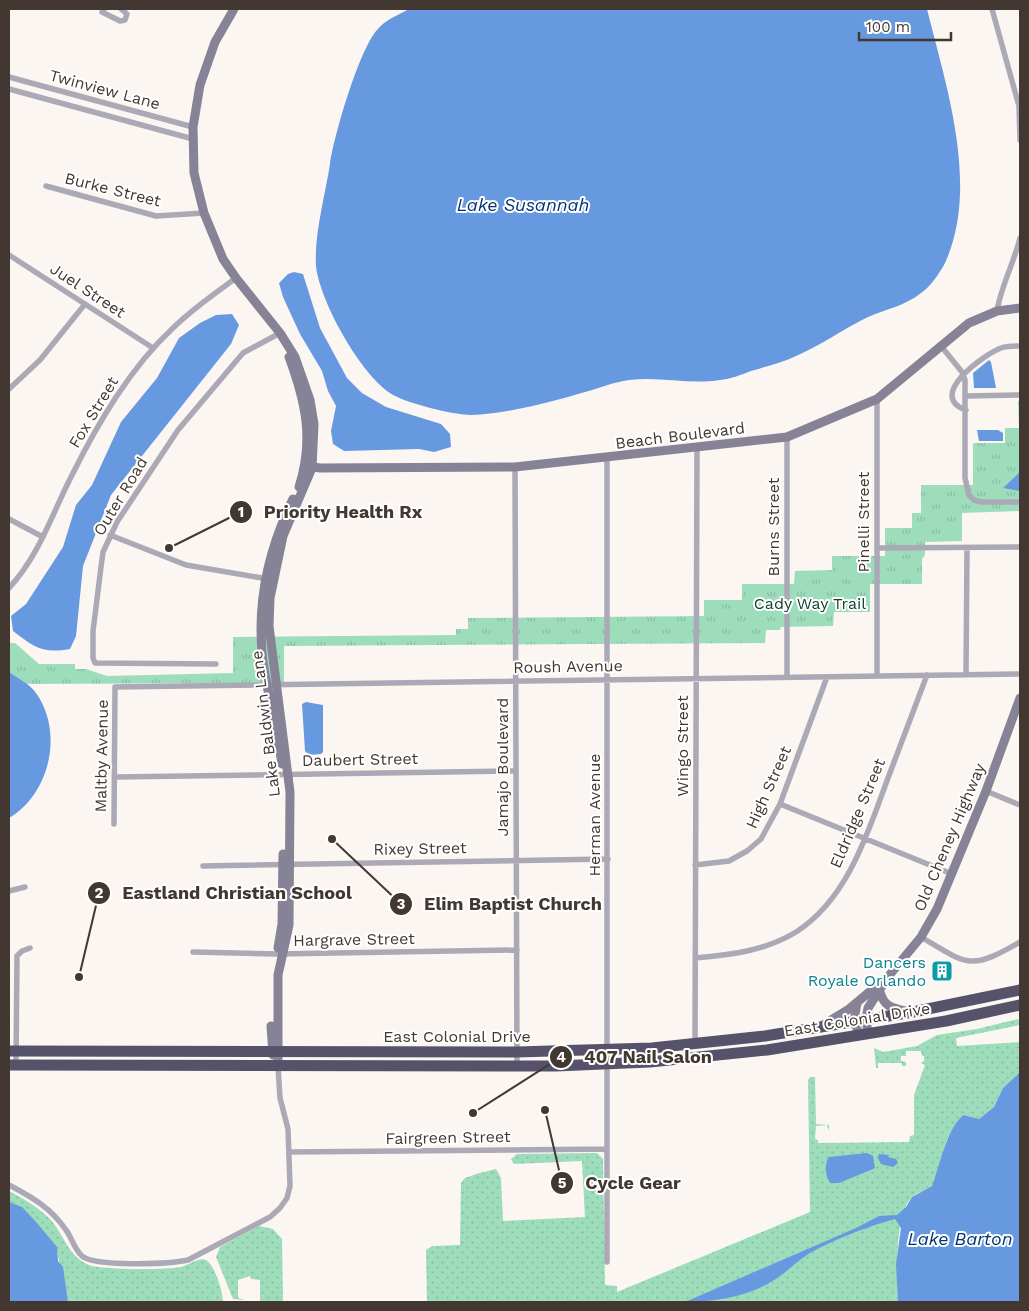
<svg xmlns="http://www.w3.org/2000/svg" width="1029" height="1311" font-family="'Work Sans',sans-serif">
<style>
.grass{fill:url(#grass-dots)}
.park{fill:url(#park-tufts)}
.water{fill:#6799e1}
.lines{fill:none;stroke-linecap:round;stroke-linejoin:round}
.street{stroke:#aaa9b5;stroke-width:5.5}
.secondary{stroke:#858395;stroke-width:9}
.highway{stroke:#55526a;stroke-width:11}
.labels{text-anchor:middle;stroke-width:4;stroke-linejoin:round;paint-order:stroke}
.street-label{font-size:16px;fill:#423831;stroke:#fff}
.park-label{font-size:16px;fill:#13402d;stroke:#fff}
.culture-label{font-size:16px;fill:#0d838f;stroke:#fff;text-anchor:end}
.water-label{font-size:18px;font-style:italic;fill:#013372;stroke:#fff}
.leader{fill:none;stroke:#423831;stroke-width:2}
.callout-dot{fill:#423831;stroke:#fff;stroke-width:2}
.mark-label{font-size:15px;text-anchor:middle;font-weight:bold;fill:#fff}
.callout-label{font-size:18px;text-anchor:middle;font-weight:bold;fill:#423831;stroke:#fff;stroke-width:4;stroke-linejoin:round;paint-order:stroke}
</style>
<defs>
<pattern id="grass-dots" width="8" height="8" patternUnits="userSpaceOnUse" patternTransform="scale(1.25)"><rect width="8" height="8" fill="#9dddbc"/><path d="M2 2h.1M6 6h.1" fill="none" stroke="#88bea2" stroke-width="1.8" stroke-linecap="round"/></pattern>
<pattern id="park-tufts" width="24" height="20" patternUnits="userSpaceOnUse" patternTransform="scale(1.25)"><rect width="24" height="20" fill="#9dddbc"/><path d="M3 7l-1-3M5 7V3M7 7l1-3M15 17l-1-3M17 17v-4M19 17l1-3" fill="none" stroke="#88bea2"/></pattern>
</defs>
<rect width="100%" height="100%" fill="#fbf6f2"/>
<path class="grass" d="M 1018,1019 L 1020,1025 L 956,1038 L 957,1046 L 1020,1042 L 1020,1072 L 1003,1088 L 994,1107 L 979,1119 L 964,1115 L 948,1137 L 932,1186 C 926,1190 916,1193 911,1198 C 894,1217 897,1278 898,1302 L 427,1302 L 426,1250 L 432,1246 L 460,1245 L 461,1183 L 465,1178 L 476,1174 L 496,1169 L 501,1178 L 503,1221 L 585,1217 L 582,1161 L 514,1164 L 511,1159 L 517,1154 L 597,1153 L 603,1159 L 605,1285 L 617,1286 L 617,1292 L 810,1212 L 808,1080 L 810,1077 L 815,1077 L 816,1124 L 829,1125 L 829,1131 L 827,1125 L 816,1126 L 815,1139 L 818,1140 L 818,1143 L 909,1142 L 910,1136 L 914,1135 L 914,1095 L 925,1065 L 921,1063 L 924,1061 L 924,1056 L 922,1056 L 921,1051 L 906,1051 L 906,1056 L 901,1056 L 901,1061 L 906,1062 L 906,1066 L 902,1066 L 902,1063 L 878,1063 L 878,1068 L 876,1068 L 874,1048 L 883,1052 L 917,1046 L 937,1035 L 977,1029 Z
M 9,1191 C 24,1199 38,1207 50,1219 C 64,1234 68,1257 89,1265 C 101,1270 167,1270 181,1267 C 189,1265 199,1257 206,1260 C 215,1265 223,1293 223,1302 L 68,1302 L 56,1247 L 22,1208 L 9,1202 Z
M 259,1226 L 273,1229 L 282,1239 L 283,1302 L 260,1302 L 260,1280 L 251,1279 L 250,1276 L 238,1280 L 238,1298 L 245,1300 L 233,1299 L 216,1257 L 220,1247 Z"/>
<path class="park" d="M 1018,401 L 1020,401 L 1020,511 L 962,513 L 962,541 L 925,542 L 925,555 L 922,559 L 922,584 L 870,584 L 870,612 L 834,612 L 833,626 L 781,627 L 780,630 L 766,630 L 765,643 L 284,646 L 284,683 L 9,684 L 9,643 L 15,643 L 39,664 L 75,664 L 75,669 L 86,669 L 107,676 L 233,673 L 233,637 L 456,635 L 456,629 L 468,629 L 468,618 L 704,616 L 704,600 L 742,600 L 742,584 L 794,584 L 795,571 L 832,570 L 832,556 L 885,556 L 885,528 L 912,528 L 912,513 L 921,513 L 921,485 L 973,485 L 973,443 L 1005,443 L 1005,428 L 1019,428 Z"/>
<path class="water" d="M 409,9 L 927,9 C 946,86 980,186 945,263 C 939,274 931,286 921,293 C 905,306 886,309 868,317 C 843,329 820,346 794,357 C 780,363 765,367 751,371 C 741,375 730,379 720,380 C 689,385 660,376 629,380 C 614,382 600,388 585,392 C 551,402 506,414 471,415 C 454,415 404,403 390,393 C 360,373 320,302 316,266 C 314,235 325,196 330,164 C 334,136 359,50 377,30 C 385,20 398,15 409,9 Z
M 294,272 L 303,274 L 320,328 L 347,378 L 362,393 L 386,407 L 441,424 L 450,434 L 451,447 L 434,452 L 419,449 L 344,451 L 333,444 L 331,431 L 336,406 L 328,391 L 322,371 L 300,334 L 283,297 L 279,283 L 288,274 Z
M 232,314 L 239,325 L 231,344 L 111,495 L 83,566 L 76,636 L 70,649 C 42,654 34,647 13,631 L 11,616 L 26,604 L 63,547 L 76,505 L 92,485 L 121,422 L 157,378 L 179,338 L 200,323 L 216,315 Z
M 989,360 L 991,362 L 996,388 L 974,388 L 973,373 Z
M 977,430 L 998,430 L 1003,433 L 1003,441 L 979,441 Z
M 1020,472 L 1020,491 L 1003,488 Z
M 9,672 C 18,679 29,683 36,693 C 64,732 50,794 9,818 Z
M 306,702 L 323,705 L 323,752 L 321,754 L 309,755 L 305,751 L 302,704 Z
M 1020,1072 L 1020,1302 L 898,1302 L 896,1264 L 901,1228 L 895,1219 C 869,1226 830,1241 807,1255 C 797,1261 789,1270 780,1276 C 753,1296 717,1302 685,1302 L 856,1228 L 879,1216 L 897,1215 L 906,1207 L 912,1197 L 932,1186 C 939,1167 948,1125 964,1115 L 979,1119 L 994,1107 L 1003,1088 Z
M 867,1153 L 873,1156 L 875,1168 L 873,1169 L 839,1183 L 830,1183 C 825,1175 824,1164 829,1157 Z
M 879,1154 L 889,1155 L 888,1157 L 896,1159 L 898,1163 L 893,1167 L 881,1164 L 878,1158 Z
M 9,1202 L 22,1207 L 37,1223 L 57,1247 L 58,1261 L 63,1267 L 68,1302 L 9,1302 Z"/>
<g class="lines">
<path class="street" d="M 104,9 L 102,12 L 120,21 L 125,20 L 127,14 L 121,9
M 992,9 L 1019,106 L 1020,140
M 9,77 L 193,127
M 9,89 L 193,139
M 46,186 L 156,216 L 204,213
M 9,255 L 153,348
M 997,311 C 1001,286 1014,263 1020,238
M 941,346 L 962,372 L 965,380 L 965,478 L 969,495 L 974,500 L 981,502 L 1020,502
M 9,389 L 40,360 L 85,304
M 966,396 L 1020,395
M 966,410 C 926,396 983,355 1001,348 C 1007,346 1014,346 1020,346
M 607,459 L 607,1262
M 515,467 L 517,1066
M 9,519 L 43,537
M 110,535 L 186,565 L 268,579
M 877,548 L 1020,547
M 9,588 C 39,556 52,514 72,475 C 98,423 130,368 173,328 C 192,309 214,294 236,278
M 216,664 L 95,663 L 93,658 L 93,631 L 101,567 L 103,552 L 117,522 L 178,430 L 243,353 L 280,333
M 966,674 L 967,548
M 877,676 L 877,399
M 787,677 L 787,437
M 115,777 L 516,771
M 986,791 L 1020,805
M 780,804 L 952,874
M 114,824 L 115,687 L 1020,674
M 695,865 L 729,861 L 747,851 L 761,839 L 780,804 L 827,677
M 203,866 L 608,859
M 9,891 L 25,887
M 921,937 C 968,965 970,971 1020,942
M 193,952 L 277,954 L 517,950
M 695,958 C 730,955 765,951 796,932 C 848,899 868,832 888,778 C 901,744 914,709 927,675
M 695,1045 L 697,448
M 16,1065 L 17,956 L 22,951 L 30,948
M 289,1152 L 607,1149
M 9,1185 C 32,1197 51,1208 66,1230 C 72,1238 74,1249 82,1256 C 94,1267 171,1264 188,1260 L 270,1217 L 280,1208 L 287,1198 L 290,1186 L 288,1129 L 280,1098 L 278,1066"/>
<path class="secondary" d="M 234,9 L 215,42 L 200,85 L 193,127 L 194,173 L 204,213 L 223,259 L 236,278 L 280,333 L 295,357 L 310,400 L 314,424 L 312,468 L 283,536 L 270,598 L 269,626 L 290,792 L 289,925 L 278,975 L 278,1066
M 289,357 C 306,403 314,440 299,487
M 306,466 L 320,468 L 515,467 L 787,437 L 877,399 L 969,323 L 997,311 L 1020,308
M 282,764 C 277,730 268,696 263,662 C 256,605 268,550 293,499
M 278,948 L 282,924 L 283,854
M 880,992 C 884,1006 891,1008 905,1011
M 857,1003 L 855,1014 L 858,1036
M 823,1025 L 849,1009 L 885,979
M 271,1026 L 273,1055
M 868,1034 L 866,1019 L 868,1008 L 887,978 L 921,937 L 937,909 L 986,791 L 1020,698"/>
<path class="highway" d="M 9,1051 L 517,1052 L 652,1048 L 765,1036 L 913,1012 L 1020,990
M 9,1065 L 556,1066 L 650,1062 L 767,1050 L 946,1021 L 1020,1005"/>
</g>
<defs>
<g id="building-square" transform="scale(1.125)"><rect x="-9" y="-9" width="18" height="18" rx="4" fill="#0f9aa8" stroke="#fff"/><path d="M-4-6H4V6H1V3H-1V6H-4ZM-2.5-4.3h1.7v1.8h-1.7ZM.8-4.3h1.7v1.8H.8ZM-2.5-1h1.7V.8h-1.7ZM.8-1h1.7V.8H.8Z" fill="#fff"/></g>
</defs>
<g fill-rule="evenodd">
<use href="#building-square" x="942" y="971"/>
</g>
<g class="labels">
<g class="street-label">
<text transform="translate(105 89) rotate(15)" y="6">Twinview Lane</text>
<text transform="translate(113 189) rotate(14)" y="6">Burke Street</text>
<text transform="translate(88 290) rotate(33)" y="6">Juel Street</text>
<text transform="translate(93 412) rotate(-59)" y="6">Fox Street</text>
<text transform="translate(680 435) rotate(-7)" y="6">Beach Boulevard</text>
<text transform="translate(120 496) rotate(-59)" y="6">Outer Road</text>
<text transform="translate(863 522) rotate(-90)" y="6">Pinelli Street</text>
<text transform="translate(773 527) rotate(-90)" y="6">Burns Street</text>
<text transform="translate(568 666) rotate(-1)" y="6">Roush Avenue</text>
<text transform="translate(265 724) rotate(-97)" y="6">Lake Baldwin Lane</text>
<text transform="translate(682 746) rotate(-90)" y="6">Wingo Street</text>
<text transform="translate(101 756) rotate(-89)" y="6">Maltby Avenue</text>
<text transform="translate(360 759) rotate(-1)" y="6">Daubert Street</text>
<text transform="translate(502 767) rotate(-90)" y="6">Jamajo Boulevard</text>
<text transform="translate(768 787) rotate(-66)" y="6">High Street</text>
<text transform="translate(857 813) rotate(-67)" y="6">Eldridge Street</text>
<text transform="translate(594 815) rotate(-90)" y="6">Herman Avenue</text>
<text transform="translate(949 837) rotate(-67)" y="6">Old Cheney Highway</text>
<text transform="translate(420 848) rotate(-1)" y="6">Rixey Street</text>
<text transform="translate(354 939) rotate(-1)" y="6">Hargrave Street</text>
<text transform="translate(857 1019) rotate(-9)" y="6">East Colonial Drive</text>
<text x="457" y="1042">East Colonial Drive</text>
<text transform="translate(448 1137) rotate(-1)" y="6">Fairgreen Street</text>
</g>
<g class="park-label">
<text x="810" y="609">Cady Way Trail</text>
</g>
<g class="culture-label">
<text x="926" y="968">Dancers<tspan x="926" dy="18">Royale Orlando</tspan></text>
</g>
<g class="water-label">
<text x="523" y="211">Lake Susannah</text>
<text x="960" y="1245">Lake Barton</text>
</g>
</g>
<path class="leader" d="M169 548L241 512M79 977L99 893M332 839L401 904M473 1113L561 1057M545 1110L562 1183"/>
<g class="callout-dot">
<circle cx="169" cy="548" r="5"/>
<circle cx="79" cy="977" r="5"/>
<circle cx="332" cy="839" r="5"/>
<circle cx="473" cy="1113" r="5"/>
<circle cx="545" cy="1110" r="5"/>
<circle cx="241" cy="512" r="12"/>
<circle cx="99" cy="893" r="12"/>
<circle cx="401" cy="904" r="12"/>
<circle cx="561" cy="1057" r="12"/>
<circle cx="562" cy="1183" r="12"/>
</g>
<g class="mark-label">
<text x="241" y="517">1</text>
<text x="99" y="898">2</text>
<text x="401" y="909">3</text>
<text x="561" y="1062">4</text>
<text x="562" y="1188">5</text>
</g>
<g class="callout-label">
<text x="343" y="518">Priority Health Rx</text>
<text x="237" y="899">Eastland Christian School</text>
<text x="513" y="910">Elim Baptist Church</text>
<text x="648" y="1063">407 Nail Salon</text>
<text x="633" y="1189">Cycle Gear</text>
</g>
<rect width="1029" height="1311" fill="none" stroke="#423831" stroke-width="20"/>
<path d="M859 32v8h92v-8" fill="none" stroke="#423831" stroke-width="2.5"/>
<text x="866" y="32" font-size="15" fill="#423831" stroke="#ffffff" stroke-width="4" paint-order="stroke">100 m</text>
</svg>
